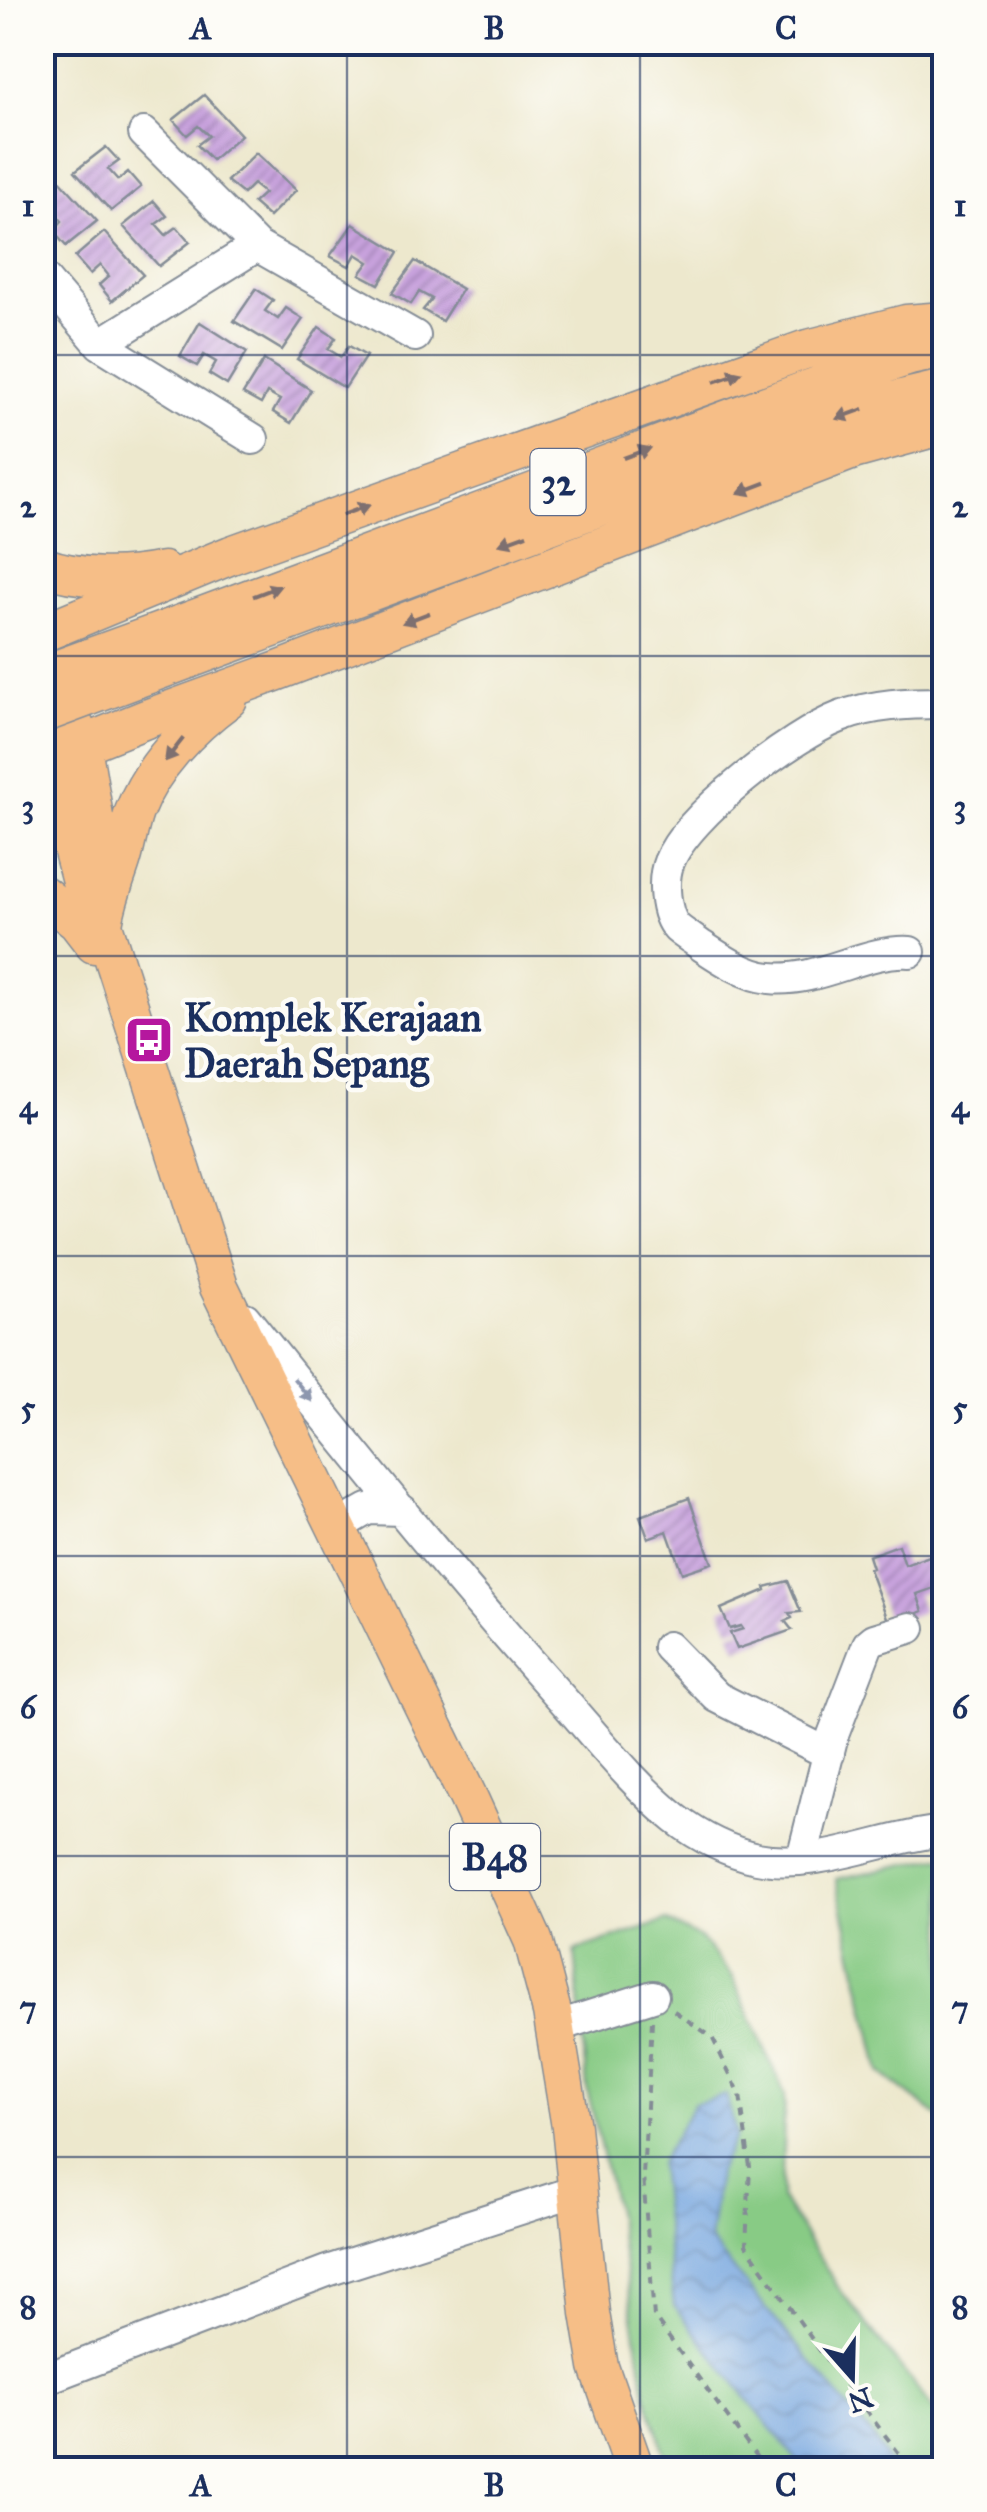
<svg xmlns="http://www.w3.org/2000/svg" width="987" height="2512" font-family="'IM FELL Great Primer',serif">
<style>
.park{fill:#88cb85;stroke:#527d72;stroke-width:2.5}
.water{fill:url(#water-waves);stroke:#486a9e;stroke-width:2.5}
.building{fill:url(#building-hatch)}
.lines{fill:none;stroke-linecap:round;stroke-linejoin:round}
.minor-casing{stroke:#848c96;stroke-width:34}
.major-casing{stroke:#848c96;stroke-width:41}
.path{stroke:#848c96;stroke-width:4;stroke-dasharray:8 8;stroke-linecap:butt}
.minor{stroke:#fff;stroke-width:30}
.major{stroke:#f6be87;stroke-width:38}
.major-bridge-casing{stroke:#848c96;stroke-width:41;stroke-linecap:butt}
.major-bridge{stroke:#f6be87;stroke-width:38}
.oneway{fill:#7e6f70}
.oneway2{fill:#8d97ae}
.grid{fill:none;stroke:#1b2f5e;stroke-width:2.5;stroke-opacity:0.55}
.labels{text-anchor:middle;stroke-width:9;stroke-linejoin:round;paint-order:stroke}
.shield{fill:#fdfcf7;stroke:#5f6c8c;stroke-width:2.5}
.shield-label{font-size:38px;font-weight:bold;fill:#1b2f5e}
.poi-label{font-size:40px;font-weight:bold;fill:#1b2f5e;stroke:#fdfcf7;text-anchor:start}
.neatline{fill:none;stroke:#1b2f5e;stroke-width:4}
.grid-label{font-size:32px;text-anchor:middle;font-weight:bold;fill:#1b2f5e}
</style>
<defs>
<pattern id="water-waves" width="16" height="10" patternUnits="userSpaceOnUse" patternTransform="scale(2.5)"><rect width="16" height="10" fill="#75a5df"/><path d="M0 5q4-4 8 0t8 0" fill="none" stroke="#5f87b8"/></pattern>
<pattern id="building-hatch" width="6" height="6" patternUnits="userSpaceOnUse" patternTransform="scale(2.5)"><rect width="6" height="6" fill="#c8a2dd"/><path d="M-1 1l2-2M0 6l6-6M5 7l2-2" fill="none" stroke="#a284b6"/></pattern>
</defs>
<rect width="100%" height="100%" fill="#fdfcf7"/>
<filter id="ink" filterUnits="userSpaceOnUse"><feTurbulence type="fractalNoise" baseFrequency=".01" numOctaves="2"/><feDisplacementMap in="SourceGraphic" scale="20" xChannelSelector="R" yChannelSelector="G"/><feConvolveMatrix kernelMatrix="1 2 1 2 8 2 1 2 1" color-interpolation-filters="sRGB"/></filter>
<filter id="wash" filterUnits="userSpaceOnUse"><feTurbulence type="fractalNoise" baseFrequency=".0048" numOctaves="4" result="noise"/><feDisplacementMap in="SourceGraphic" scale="40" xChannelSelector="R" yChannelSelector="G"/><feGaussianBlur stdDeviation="2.25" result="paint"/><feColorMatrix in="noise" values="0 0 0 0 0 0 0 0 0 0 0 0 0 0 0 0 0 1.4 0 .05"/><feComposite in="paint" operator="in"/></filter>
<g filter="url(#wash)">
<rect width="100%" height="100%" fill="#ede8cd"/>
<path class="park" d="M 944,1856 L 944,2121 L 880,2072 L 836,1879 Z
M 666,1921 L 701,1939 L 732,1976 L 785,2095 L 781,2198 L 837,2286 L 944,2423 L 944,2469 L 670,2469 L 646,2395 L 614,2205 L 587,2089 L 575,1951 Z"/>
<path class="water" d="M 726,2095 L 736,2135 L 718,2172 L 709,2240 L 875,2440 L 893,2469 L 804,2469 L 674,2306 L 659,2164 L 694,2104 Z"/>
<g id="blocks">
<path class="building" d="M 204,95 L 241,135 L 212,160 L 197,145 L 209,136 L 198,126 L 187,135 L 173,120 Z
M 106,147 L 119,161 L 108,169 L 118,180 L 128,172 L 141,187 L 111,211 L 75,171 Z
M 256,153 L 296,190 L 269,217 L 253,203 L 264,193 L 253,184 L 243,194 L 227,181 Z
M 57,177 L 97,221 L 66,246 L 53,231 L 62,221 L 53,211 L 42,221 L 42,190 Z
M 154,201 L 167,216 L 156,224 L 166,235 L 177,227 L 190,242 L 159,266 L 123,226 Z
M 353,224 L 399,252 L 379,284 L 360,274 L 369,262 L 356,254 L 349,266 L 330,256 Z
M 104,232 L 143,275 L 112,301 L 99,285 L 109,276 L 100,265 L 90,274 L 75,257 Z
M 415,261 L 462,289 L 442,321 L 423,310 L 432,299 L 419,292 L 411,304 L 392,293 Z
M 256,289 L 273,300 L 265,311 L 278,319 L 286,308 L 303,319 L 282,350 L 234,321 Z
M 200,322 L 247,352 L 227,385 L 209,374 L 216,362 L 204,355 L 197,366 L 180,356 Z
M 319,327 L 336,338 L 328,349 L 341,357 L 349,346 L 366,356 L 345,388 L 297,359 Z
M 264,360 L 311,390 L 291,423 L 273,412 L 280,400 L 267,393 L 261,404 L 243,394 Z
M 689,1498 L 712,1563 L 682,1573 L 667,1531 L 648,1538 L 640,1516 Z
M 898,1545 L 905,1565 L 935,1554 L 944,1585 L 917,1594 L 923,1611 L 890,1626 L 869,1569 L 872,1568 L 868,1556 Z
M 788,1581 L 801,1612 L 789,1613 L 792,1618 L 785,1621 L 792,1630 L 737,1649 L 730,1633 L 743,1629 L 741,1626 L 730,1629 L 721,1609 L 766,1590 L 765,1587 Z"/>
</g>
</g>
<g filter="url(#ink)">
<use href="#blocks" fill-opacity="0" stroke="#848c96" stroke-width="2.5"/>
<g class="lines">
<g class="minor-casing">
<path id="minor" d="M 144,133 L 257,246 L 415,336
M 42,276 L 100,344 L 253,439
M 100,344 L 257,246
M 910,952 C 864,949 819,983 770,978 C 747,976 720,958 702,946 C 694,940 684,934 677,928 C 664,914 662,879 669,862 C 687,815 793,735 840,717 C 873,704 909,703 944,703
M 245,1318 C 347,1444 448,1571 556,1692 C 594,1734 631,1783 676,1819 C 699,1837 729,1852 757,1858 C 817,1870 886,1836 944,1831
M 335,1528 L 368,1509 L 402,1510
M 668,1647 L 717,1697 L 829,1754
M 802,1858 L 833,1735 L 868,1644 L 874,1639 L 910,1628
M 555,2027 L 653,1996
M 42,2380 L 327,2271 L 576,2191"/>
</g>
<g class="major-casing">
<path id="major" d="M 42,566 C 79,580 124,579 163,571
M 176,626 L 820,385 L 910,356 L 944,349
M 42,633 L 231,555 L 804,350 L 906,324 L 944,321
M 189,659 L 868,407 L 944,389
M 75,727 L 82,746 L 106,888
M 42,737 L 87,903 L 103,925 L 219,1287 L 468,1797 L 533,1940 L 552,2012 L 571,2127 L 590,2313 L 599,2367 L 635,2470
M 42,761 L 146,719 L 278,671 L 853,450 L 944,425
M 42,894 L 77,922 L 94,944
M 103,925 C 106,903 113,886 120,865 C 126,848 128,829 134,812 C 151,767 190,727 228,699"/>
</g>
<path class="path" d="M 674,2011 L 712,2037 L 740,2095 L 750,2167 L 746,2245 L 823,2355 L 912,2470
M 652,2021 L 643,2176 L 654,2317 L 766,2470"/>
<use href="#minor" class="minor"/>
<use href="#major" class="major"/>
<g class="major-bridge-casing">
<path id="major-bridge" d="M 42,675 L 176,626
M 42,714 L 189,659"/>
</g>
<use href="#major-bridge" class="major-bridge"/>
</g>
<defs><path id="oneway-solid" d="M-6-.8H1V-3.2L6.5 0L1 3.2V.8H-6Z" transform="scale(2.5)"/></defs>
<g class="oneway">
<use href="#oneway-solid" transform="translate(728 377) rotate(-19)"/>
<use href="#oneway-solid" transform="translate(850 414) rotate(160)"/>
<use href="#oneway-solid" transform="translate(637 453) rotate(-20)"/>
<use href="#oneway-solid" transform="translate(752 488) rotate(159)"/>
<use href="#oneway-solid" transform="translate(356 510) rotate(-20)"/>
<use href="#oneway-solid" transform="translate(513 539) rotate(160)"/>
<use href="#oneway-solid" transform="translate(267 591) rotate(-21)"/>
<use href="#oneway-solid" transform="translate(416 618) rotate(159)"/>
<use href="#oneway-solid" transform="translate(174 750) rotate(128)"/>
</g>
<use class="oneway2" href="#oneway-solid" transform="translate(303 1390) rotate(51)"/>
</g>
<path class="grid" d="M 347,42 L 347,2470M 640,42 L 640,2470M 42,355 L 944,355M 42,656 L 944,656M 42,956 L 944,956M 42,1256 L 944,1256M 42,1556 L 944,1556M 42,1856 L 944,1856M 42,2157 L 944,2157"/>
<defs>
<g id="bus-square" transform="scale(2.5)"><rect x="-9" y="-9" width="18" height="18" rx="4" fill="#b5179e" stroke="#fdfcf7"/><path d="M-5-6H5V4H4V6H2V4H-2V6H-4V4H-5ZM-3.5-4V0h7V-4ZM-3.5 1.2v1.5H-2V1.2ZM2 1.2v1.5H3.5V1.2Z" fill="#fff"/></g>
</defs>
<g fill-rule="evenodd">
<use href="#bus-square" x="149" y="1040"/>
</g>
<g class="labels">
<g class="shield">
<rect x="530.5" y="449" width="55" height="66" rx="8"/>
<rect x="450" y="1824" width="90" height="66" rx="8"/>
</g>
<g class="shield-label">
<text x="558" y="495">32</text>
<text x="495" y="1870">B48</text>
</g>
<g class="poi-label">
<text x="184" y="1031">Komplek Kerajaan<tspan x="184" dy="46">Daerah Sepang</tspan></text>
</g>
</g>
<rect width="987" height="2512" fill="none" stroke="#fdfcf7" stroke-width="110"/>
<g transform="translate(852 2377) rotate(160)" stroke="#fdfcf7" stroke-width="8" paint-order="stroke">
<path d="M0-8L18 38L0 25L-18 38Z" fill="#1b2f5e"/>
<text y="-15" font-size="28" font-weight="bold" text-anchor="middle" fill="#1b2f5e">N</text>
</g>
<rect x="55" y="55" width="877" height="2402" class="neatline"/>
<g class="grid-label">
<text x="201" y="39">A</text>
<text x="494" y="39">B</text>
<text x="786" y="39">C</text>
<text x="28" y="216">1</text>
<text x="960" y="216">1</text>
<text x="28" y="517">2</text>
<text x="960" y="517">2</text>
<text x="28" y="817">3</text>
<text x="960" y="817">3</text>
<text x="28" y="1117">4</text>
<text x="960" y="1117">4</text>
<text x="28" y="1418">5</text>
<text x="960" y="1418">5</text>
<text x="28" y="1718">6</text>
<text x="960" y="1718">6</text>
<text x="28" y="2018">7</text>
<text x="960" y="2018">7</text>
<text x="28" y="2318">8</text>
<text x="960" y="2318">8</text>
<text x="201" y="2496">A</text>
<text x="494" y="2496">B</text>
<text x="786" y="2496">C</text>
</g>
</svg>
